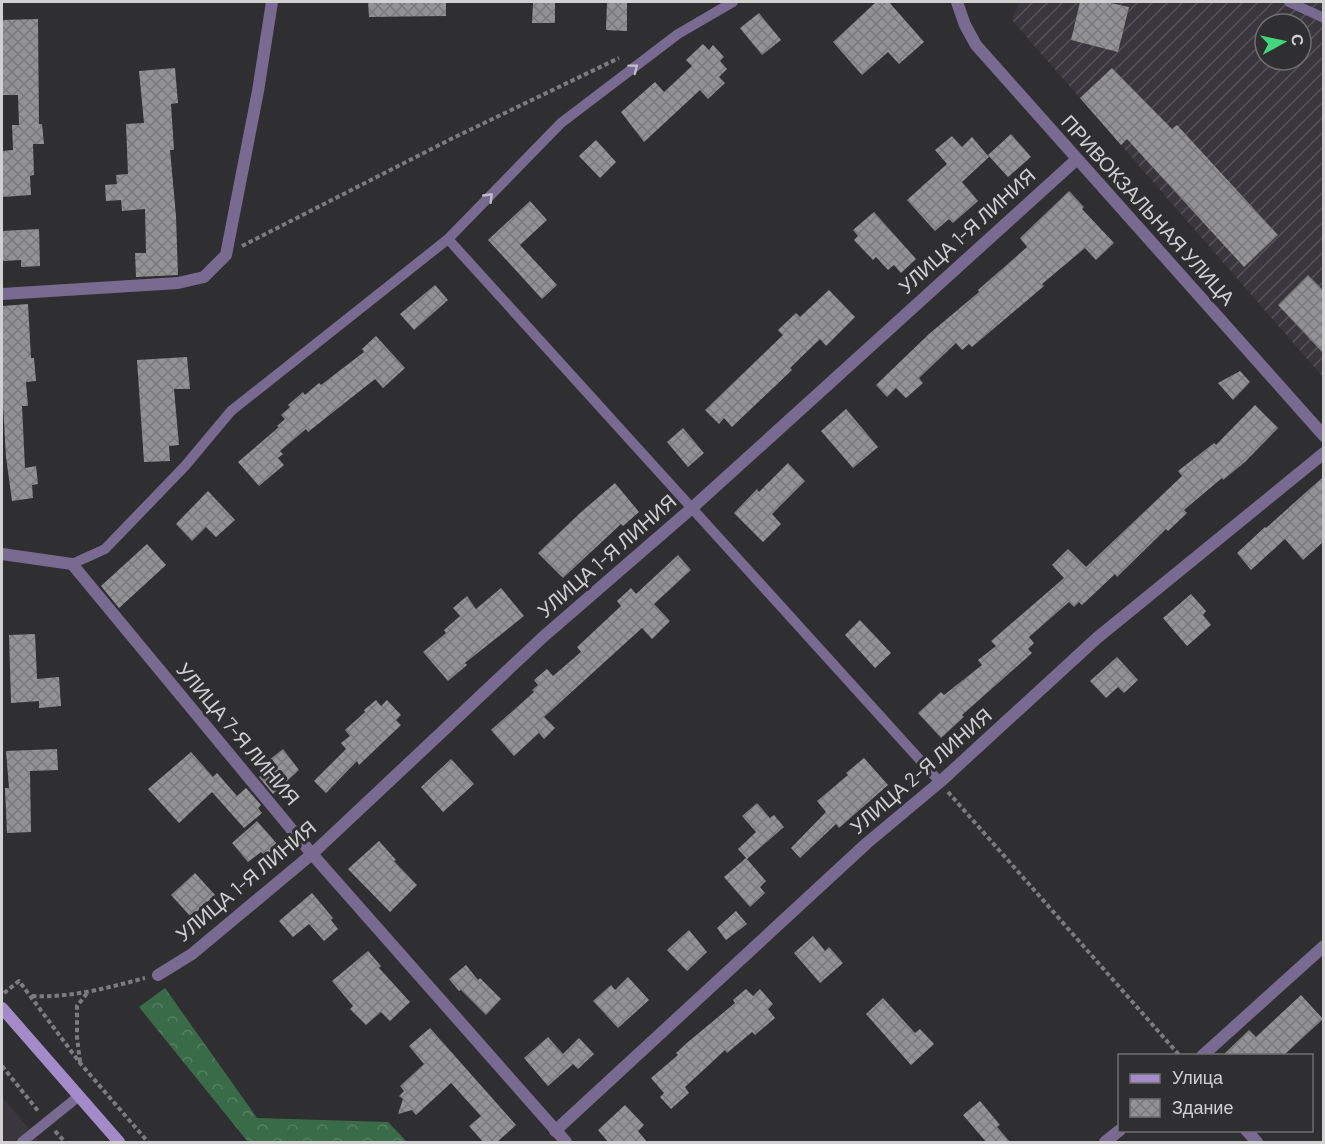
<svg xmlns="http://www.w3.org/2000/svg" width="1325" height="1144" font-family="Barlow,sans-serif">
<style>
.built{fill:#39363e}
.industrial{fill:url(#industrial-furrows);fill-rule:evenodd}
.forest{fill:url(#forest-crowns)}
.building{fill:url(#building-cross-hatch)}
.lines{fill:none;stroke-linecap:round;stroke-linejoin:round}
.path{stroke:#7c7c7e;stroke-width:4;stroke-dasharray:4.5 3;stroke-linecap:butt}
.lane{stroke:#796a92;stroke-width:10}
.street{stroke:#796a92;stroke-width:12}
.secondary{stroke:#a38bca;stroke-width:12}
.oneway{stroke:#bfbcc5}
.labels{text-anchor:middle;stroke-width:6;stroke-linejoin:round;paint-order:stroke}
.street-label{font-size:20px;fill:#d1d1d2;stroke:#2f2e31}
</style>
<defs>
<pattern id="industrial-furrows" width="10" height="10" patternUnits="userSpaceOnUse" patternTransform="scale(1.5)"><rect width="10" height="10" fill="#39363e"/><path d="M-1 1l2-2M0 10L10 0M9 11l2-2" fill="none" stroke="#555259"/></pattern>
<pattern id="forest-crowns" width="20" height="18" patternUnits="userSpaceOnUse" patternTransform="scale(1.5)"><rect width="20" height="18" fill="#3a6b49"/><path d="M2 6a3 3 0 1 1 6 0M12 15a3 3 0 1 1 6 0" fill="none" stroke="#557f62"/></pattern>
<pattern id="building-cross-hatch" width="8" height="8" patternUnits="userSpaceOnUse" patternTransform="scale(1.5)"><rect width="8" height="8" fill="#929194"/><path d="M0 0l8 8M0 8l8-8" fill="none" stroke="#79787a"/></pattern>
</defs>
<rect width="100%" height="100%" fill="#2f2e31"/>
<path class="built" d="M 2,1097 L 40,1142 L 2,1142 Z"/>
<path class="industrial" d="M 1019,2 L 1323,2 L 1323,377 L 1012,20 ZM 1265,24 L 1301,24 L 1301,60 L 1265,60 Z"/>
<path class="forest" d="M 165,988 L 257,1118 L 388,1122 L 407,1142 L 248,1142 L 139,1007 Z"/>
<path class="building" d="M 368,2 L 446,2 L 446,16 L 369,17 Z
M 533,2 L 555,2 L 555,23 L 532,23 Z
M 607,2 L 627,2 L 627,31 L 606,30 Z
M 876,2 L 889,2 L 924,42 L 899,64 L 888,52 L 862,75 L 833,42 Z
M 1080,2 L 1106,2 L 1129,7 L 1118,52 L 1071,40 Z
M 759,13 L 781,40 L 762,55 L 740,28 Z
M 38,19 L 39,124 L 42,124 L 44,144 L 33,144 L 34,175 L 30,176 L 31,195 L 2,197 L 2,151 L 13,150 L 12,125 L 19,125 L 18,95 L 2,95 L 2,20 Z
M 703,44 L 709,50 L 713,45 L 724,57 L 720,61 L 727,69 L 719,77 L 725,83 L 708,99 L 700,90 L 644,142 L 621,112 L 655,82 L 664,92 L 692,66 L 686,60 Z
M 175,68 L 178,103 L 171,104 L 174,150 L 170,150 L 176,216 L 178,275 L 136,277 L 135,253 L 146,253 L 145,209 L 122,211 L 121,200 L 106,201 L 105,185 L 117,184 L 116,175 L 128,174 L 126,124 L 144,123 L 139,71 Z
M 1112,68 L 1172,129 L 1177,125 L 1278,235 L 1244,267 L 1127,139 L 1121,145 L 1080,98 Z
M 1011,134 L 1031,157 L 1008,177 L 988,155 Z
M 952,136 L 962,147 L 972,137 L 989,157 L 962,182 L 978,201 L 953,223 L 949,219 L 935,231 L 907,200 L 947,164 L 935,150 Z
M 596,140 L 616,162 L 600,178 L 579,156 Z
M 1069,191 L 1084,207 L 1082,209 L 1114,243 L 1096,260 L 1085,248 L 1042,284 L 1044,286 L 972,347 L 969,344 L 962,350 L 956,343 L 919,378 L 923,383 L 906,398 L 896,388 L 887,397 L 876,385 L 929,334 L 979,292 L 978,290 L 1027,247 L 1020,238 Z
M 530,201 L 547,220 L 520,245 L 557,285 L 542,299 L 488,240 Z
M 874,212 L 916,259 L 901,273 L 894,265 L 888,270 L 876,257 L 873,260 L 854,240 L 858,236 L 853,230 Z
M 39,229 L 40,266 L 21,267 L 21,260 L 3,261 L 2,231 Z
M 1308,275 L 1323,290 L 1323,353 L 1278,305 Z
M 435,285 L 448,300 L 414,330 L 400,314 Z
M 829,290 L 855,317 L 826,346 L 820,339 L 790,368 L 792,370 L 732,427 L 724,418 L 719,424 L 705,410 L 783,335 L 778,330 L 796,313 L 800,317 Z
M 28,304 L 31,358 L 34,358 L 36,381 L 26,382 L 28,406 L 22,406 L 25,468 L 36,466 L 38,484 L 32,485 L 33,498 L 12,501 L 6,457 L 2,387 L 2,306 Z
M 376,336 L 405,368 L 383,388 L 375,379 L 308,432 L 306,429 L 280,451 L 283,454 L 278,458 L 284,465 L 259,486 L 238,462 L 279,427 L 277,426 L 285,419 L 281,415 L 290,407 L 288,405 L 303,392 L 305,395 L 319,383 L 321,385 L 364,352 L 362,349 Z
M 187,357 L 190,389 L 174,389 L 179,445 L 169,446 L 170,461 L 144,462 L 137,360 Z
M 1240,371 L 1250,382 L 1233,400 L 1218,383 Z
M 1255,405 L 1278,428 L 1245,462 L 1223,480 L 1222,478 L 1184,510 L 1187,513 L 1168,531 L 1166,529 L 1117,577 L 1115,574 L 1082,605 L 1079,602 L 1074,607 L 1069,602 L 1029,637 L 1034,643 L 1028,649 L 1032,653 L 962,715 L 964,717 L 941,738 L 918,713 L 941,692 L 944,695 L 982,665 L 978,660 L 996,646 L 991,641 L 1064,578 L 1052,565 L 1068,549 L 1086,567 L 1182,476 L 1178,471 L 1214,443 L 1216,445 Z
M 846,409 L 878,447 L 853,468 L 821,431 Z
M 683,428 L 704,453 L 688,467 L 667,442 Z
M 788,463 L 805,481 L 772,514 L 781,524 L 763,542 L 734,513 L 757,489 L 759,492 Z
M 1323,477 L 1323,542 L 1303,560 L 1285,539 L 1251,570 L 1237,553 L 1265,527 L 1266,528 Z
M 615,483 L 639,512 L 623,526 L 621,524 L 563,578 L 538,553 L 580,513 Z
M 208,491 L 235,520 L 216,537 L 206,527 L 192,541 L 176,524 Z
M 147,544 L 166,565 L 119,608 L 101,586 Z
M 678,555 L 691,570 L 654,604 L 670,621 L 652,639 L 642,628 L 544,717 L 555,728 L 544,739 L 539,733 L 514,756 L 491,730 L 534,692 L 532,690 L 538,685 L 534,680 L 547,669 L 553,676 L 581,652 L 577,647 L 621,606 L 617,601 L 631,588 L 636,594 Z
M 501,588 L 524,616 L 465,663 L 467,665 L 448,681 L 423,652 L 446,633 L 444,630 L 460,616 L 453,608 L 467,596 L 476,609 Z
M 1191,594 L 1206,611 L 1203,615 L 1211,625 L 1187,646 L 1163,618 Z
M 860,620 L 891,653 L 875,668 L 845,635 Z
M 35,634 L 37,679 L 59,677 L 61,706 L 39,708 L 39,701 L 11,703 L 9,635 Z
M 1117,657 L 1138,680 L 1124,693 L 1118,687 L 1106,698 L 1090,681 Z
M 376,700 L 381,706 L 387,700 L 401,715 L 396,720 L 401,725 L 359,765 L 357,761 L 326,793 L 314,781 L 346,749 L 341,743 L 350,736 L 345,730 L 365,712 L 364,710 Z
M 57,749 L 58,770 L 30,771 L 31,832 L 7,833 L 5,788 L 9,788 L 6,751 Z
M 283,749 L 299,770 L 273,794 L 259,777 L 263,773 L 259,768 Z
M 191,752 L 213,777 L 217,773 L 237,796 L 246,788 L 261,805 L 258,808 L 262,813 L 244,828 L 212,792 L 179,823 L 148,789 Z
M 864,758 L 888,785 L 839,828 L 836,824 L 800,858 L 791,848 L 826,812 L 817,801 L 848,775 L 846,773 Z
M 451,759 L 474,784 L 443,812 L 421,787 Z
M 757,803 L 770,818 L 774,815 L 784,827 L 747,859 L 738,849 L 756,832 L 742,816 Z
M 257,821 L 278,845 L 265,856 L 261,852 L 248,862 L 232,843 Z
M 379,841 L 396,860 L 394,861 L 417,885 L 390,912 L 348,869 Z
M 746,858 L 766,881 L 760,887 L 765,893 L 750,907 L 724,877 Z
M 195,873 L 215,895 L 191,917 L 171,895 Z
M 312,893 L 333,918 L 331,920 L 338,929 L 324,941 L 309,924 L 293,937 L 279,921 Z
M 736,911 L 747,924 L 726,940 L 717,928 Z
M 689,930 L 707,952 L 687,971 L 667,950 Z
M 813,936 L 825,951 L 829,947 L 843,963 L 820,983 L 794,953 Z
M 368,951 L 381,966 L 379,968 L 410,1002 L 390,1021 L 381,1012 L 366,1025 L 350,1009 L 353,1006 L 332,981 Z
M 466,965 L 478,980 L 480,978 L 501,999 L 486,1015 L 461,990 L 459,991 L 449,979 Z
M 628,977 L 649,1000 L 618,1028 L 593,1001 L 611,985 L 615,990 Z
M 746,989 L 753,996 L 760,989 L 773,1004 L 768,1009 L 775,1018 L 755,1035 L 752,1032 L 727,1053 L 725,1050 L 685,1087 L 689,1093 L 671,1109 L 660,1097 L 664,1093 L 651,1078 L 678,1055 L 676,1053 L 688,1042 L 735,1003 L 733,1000 Z
M 1301,995 L 1323,1019 L 1283,1056 L 1222,1056 L 1249,1030 L 1256,1037 Z
M 883,998 L 915,1033 L 920,1029 L 934,1044 L 911,1065 L 866,1014 Z
M 430,1028 L 516,1125 L 496,1143 L 484,1143 L 469,1126 L 481,1116 L 451,1083 L 416,1115 L 412,1110 L 398,1114 L 403,1099 L 399,1096 L 404,1091 L 400,1086 L 424,1064 L 409,1046 Z
M 548,1037 L 563,1054 L 579,1038 L 594,1054 L 578,1069 L 573,1064 L 548,1086 L 524,1058 Z
M 980,1101 L 1000,1125 L 997,1127 L 1011,1143 L 987,1143 L 963,1115 Z
M 625,1105 L 644,1125 L 638,1131 L 648,1143 L 609,1143 L 598,1130 Z"/>
<g class="lines">
<path class="path" d="M 242,246 L 451,139 L 619,58
M 948,792 L 1180,1056
M 4,993 L 19,981 L 80,1063 L 148,1142
M 32,996 C 71,998 107,988 145,978
M 80,1062 L 77,1037 L 77,1006 L 88,992
M 2,1066 L 39,1112
M 55,1131 L 65,1142"/>
<path class="lane" d="M 1289,2 L 1324,18
M 448,239 L 940,782
M 72,564 L 105,549 L 185,466 L 231,411 L 448,239 L 561,123 L 678,34 L 733,2
M 22,1142 L 79,1096"/>
<path class="street" d="M 957,2 L 965,25 L 976,45 L 1324,436
M 2,294 L 178,283 L 204,277 L 226,255 L 258,91 L 272,2
M 2,554 L 72,564 L 312,854 L 566,1142
M 158,975 L 192,954 L 312,854 L 543,637 L 692,508 L 1076,160
M 1202,1056 L 1324,946
M 1246,1130 L 1257,1142
M 555,1131 L 867,843 L 940,782 L 1097,638 L 1324,453
M 1105,1142 L 1120,1130"/>
<path class="secondary" d="M 2,1008 L 119,1142"/>
</g>
<defs><path id="oneway-chevron" d="M-2-3.5L2.5 0L-2 3.5" fill="none" stroke-width="1.6" stroke-linecap="round" stroke-linejoin="round" transform="scale(1.5)"/></defs>
<g class="oneway">
<use href="#oneway-chevron" transform="translate(634 68) rotate(-37)"/>
<use href="#oneway-chevron" transform="translate(489 197) rotate(-46)"/>
</g>
<g class="labels">
<g class="street-label">
<text transform="translate(1148 210) rotate(48)" y="7">ПРИВОКЗАЛЬНАЯ УЛИЦА</text>
<text transform="translate(967 231) rotate(-42)" y="7">УЛИЦА 1-Я ЛИНИЯ</text>
<text transform="translate(607 556) rotate(-41)" y="7">УЛИЦА 1-Я ЛИНИЯ</text>
<text transform="translate(238 734) rotate(50)" y="7">УЛИЦА 7-Я ЛИНИЯ</text>
<text transform="translate(921 771) rotate(-41)" y="7">УЛИЦА 2-Я ЛИНИЯ</text>
<text transform="translate(246 881) rotate(-40)" y="7">УЛИЦА 1-Я ЛИНИЯ</text>
</g>
</g>
<rect width="1325" height="1144" fill="none" stroke="#d1d1d2" stroke-width="6"/>
<rect x="1118" y="1054" width="195" height="78" fill="#2f2e31" stroke="#706f71" stroke-width="1.5"/>
<rect x="1130" y="1074" width="30" height="9" fill="#a38bca" stroke="#706f71" stroke-width="1.5"/>
<text x="1172" y="1084" font-size="18" fill="#d1d1d2">Улица</text>
<rect x="1130" y="1099" width="30" height="18" fill="url(#building-cross-hatch)" stroke="#706f71" stroke-width="1.5"/>
<text x="1172" y="1114" font-size="18" fill="#d1d1d2">Здание</text>
<g transform="translate(1283 42) rotate(82)"><circle r="28" fill="#2f2e31" stroke="#706f71" stroke-width="1.5"/>
<path d="M0-4.5L10 22L0 15L-10 22Z" fill="#40d77c"/>
<text y="-9" font-size="16" font-weight="bold" text-anchor="middle" fill="#d1d1d2">С</text>
</g>
</svg>
